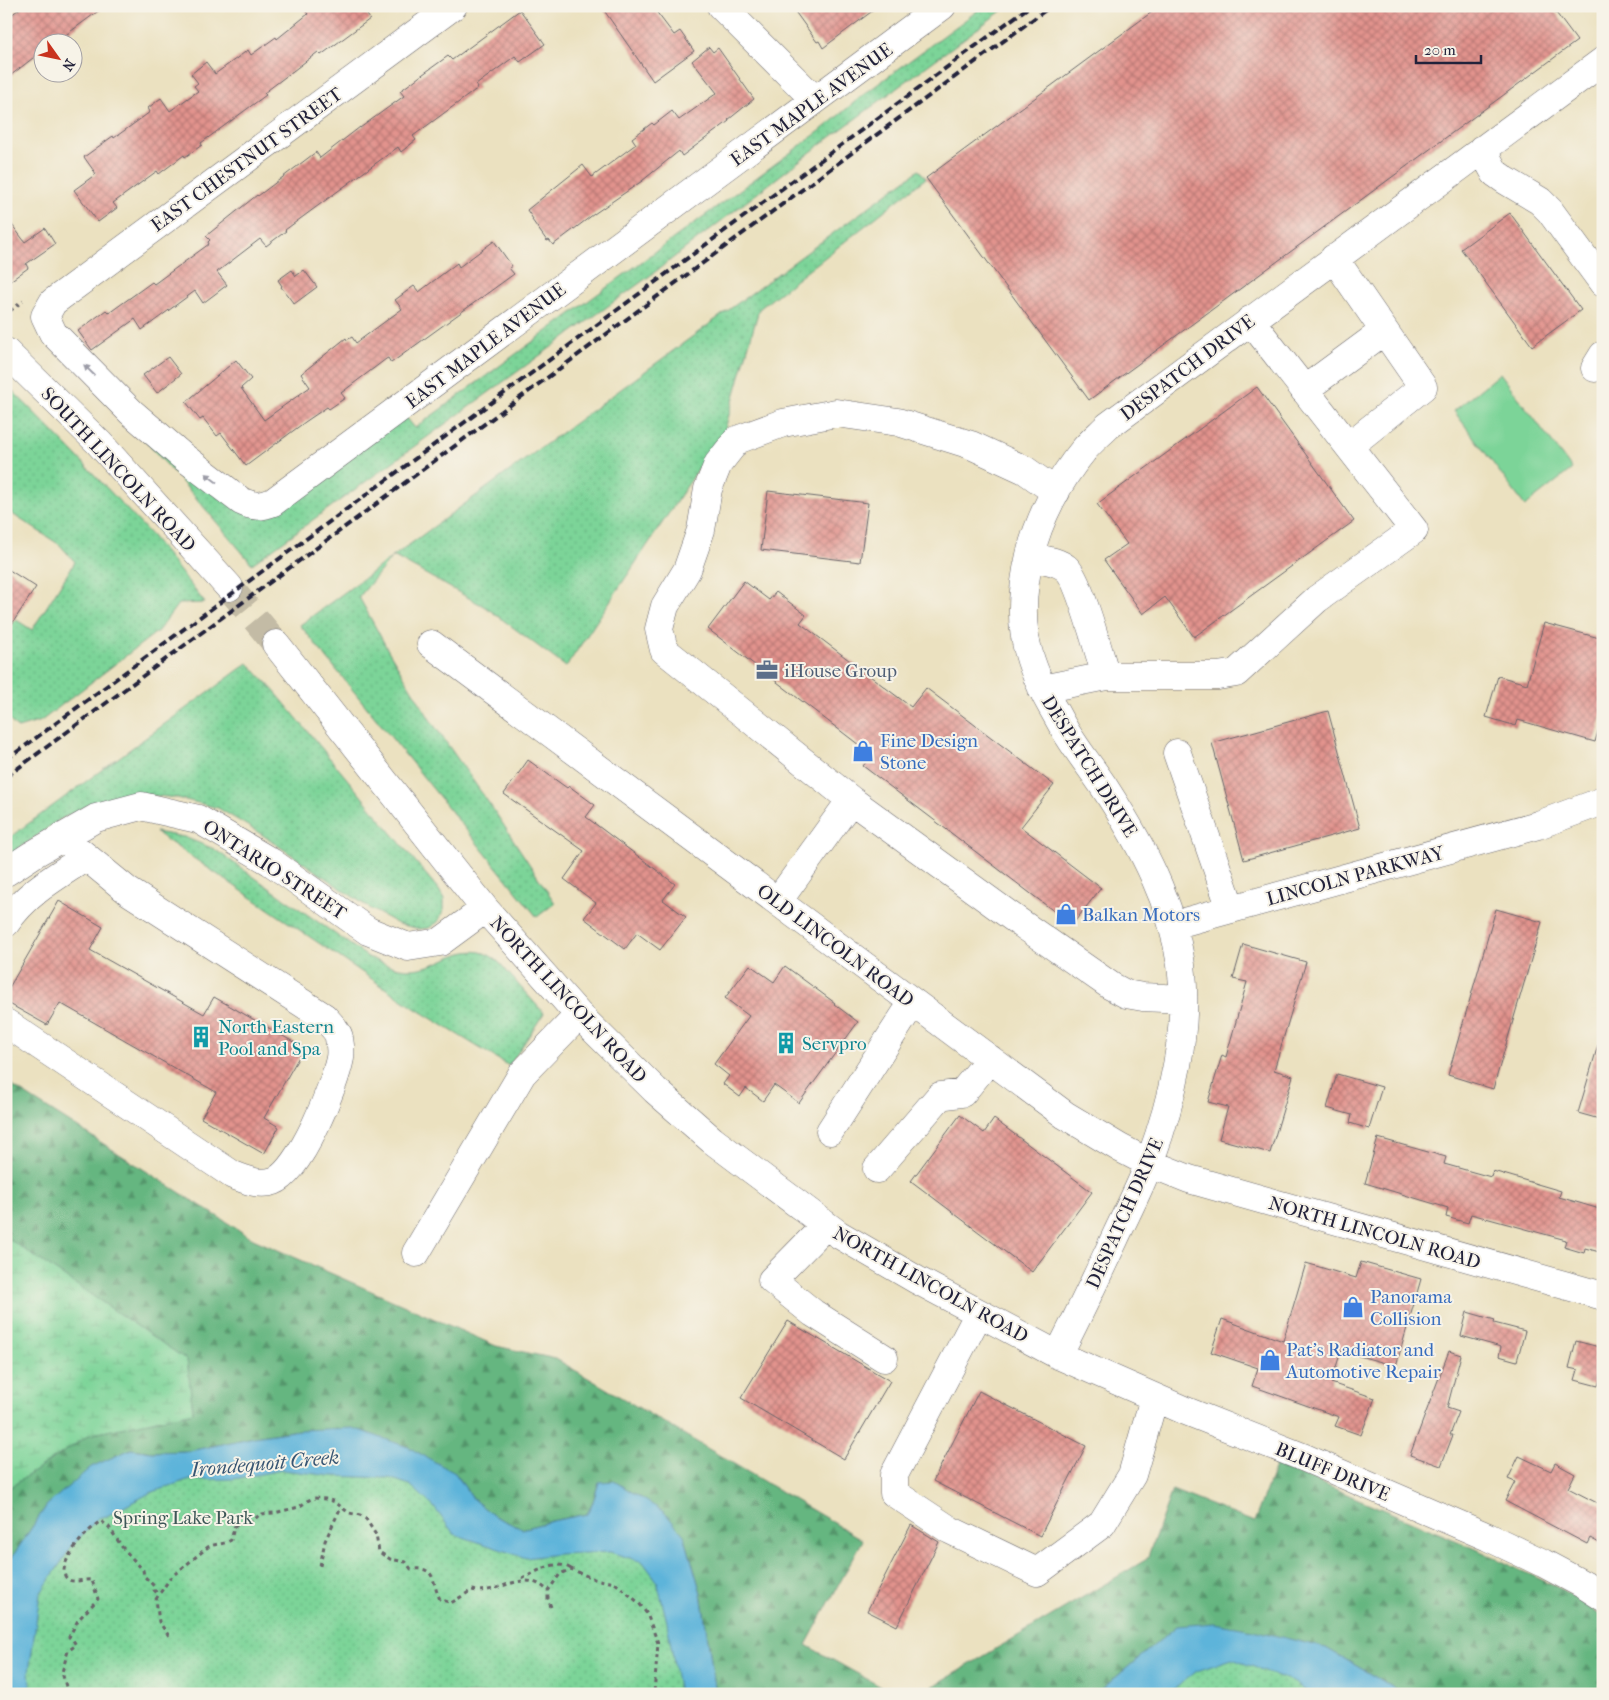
<svg xmlns="http://www.w3.org/2000/svg" width="1609" height="1700" font-family="'IM FELL French Canon',serif">
<style>
.grass{fill:url(#grass-dots);stroke:#4f7b6a}
.forest{fill:url(#forest-firs);stroke:#446c5e}
.wetland{fill:url(#wetland-marsh);stroke:#4f7b6a}
.pitch{fill:#7cd498;stroke:#4f7b6a}
.water{fill:#5db4da;stroke:#406b8a}
.building{fill:url(#building-cross-hatch)}
.lines{fill:none;stroke-linecap:round;stroke-linejoin:round}
.minor-tunnel{stroke:#c3bba5;stroke-width:28;stroke-dasharray:28 14;stroke-linecap:butt}
.minor-casing{stroke:#68656a;stroke-width:29}
.path{stroke:#68656a;stroke-width:3;stroke-dasharray:4 4;stroke-linecap:butt}
.minor{stroke:#fff;stroke-width:28}
.rail{stroke:#22223b;stroke-width:4;stroke-dasharray:8 4;stroke-linecap:butt}
.oneway{fill:#9c9ca7}
.labels{text-anchor:middle;stroke-width:4;stroke-linejoin:round;paint-order:stroke}
.street-label{font-size:19px;fill:#22223b;stroke:#f7f3e8}
.service-label{font-size:19px;fill:#4e5e75;stroke:#f7f3e8;text-anchor:start}
.shop-label{font-size:19px;fill:#366cbe;stroke:#f7f3e8;text-anchor:start}
.culture-label{font-size:19px;fill:#0d838f;stroke:#f7f3e8;text-anchor:start}
.park-label{font-size:19px;fill:#3d5757;stroke:#f7f3e8}
.water-label{font-size:20px;font-style:italic;fill:#375573;stroke:#f7f3e8}
</style>
<defs>
<pattern id="grass-dots" width="8" height="8" patternUnits="userSpaceOnUse" patternTransform="scale(1.25)"><rect width="8" height="8" fill="#7cd498"/><path d="M2 2h.1M6 6h.1" fill="none" stroke="#6bb684" stroke-width="1.8" stroke-linecap="round"/></pattern>
<pattern id="forest-firs" width="22" height="20" patternUnits="userSpaceOnUse" patternTransform="scale(1.25)"><rect width="22" height="20" fill="#65b680"/><path d="M5 1l3.5 6h-7zM16 11l3.5 6h-7z" fill="#53946a"/></pattern>
<pattern id="wetland-marsh" width="20" height="14" patternUnits="userSpaceOnUse" patternTransform="scale(1.25)"><rect width="20" height="14" fill="#7cd498"/><path d="M1 5h8M5 5V1M11 12h8M15 12V8" fill="none" stroke="#6bb684"/></pattern>
<pattern id="building-cross-hatch" width="8" height="8" patternUnits="userSpaceOnUse" patternTransform="scale(1.25)"><rect width="8" height="8" fill="#e2938d"/><path d="M0 0l8 8M0 8l8-8" fill="none" stroke="#b77874"/></pattern>
</defs>
<rect width="100%" height="100%" fill="#f7f3e8"/>
<filter id="ink" filterUnits="userSpaceOnUse"><feTurbulence type="fractalNoise" baseFrequency=".02" numOctaves="2"/><feDisplacementMap in="SourceGraphic" scale="10" xChannelSelector="R" yChannelSelector="G"/><feConvolveMatrix kernelMatrix="1 2 1 2 8 2 1 2 1" color-interpolation-filters="sRGB"/></filter>
<filter id="wash" filterUnits="userSpaceOnUse"><feTurbulence type="fractalNoise" baseFrequency=".0096" numOctaves="4" result="noise"/><feDisplacementMap in="SourceGraphic" scale="20" xChannelSelector="R" yChannelSelector="G"/><feGaussianBlur stdDeviation="1.12" result="paint"/><feColorMatrix in="noise" values="0 0 0 0 0 0 0 0 0 0 0 0 0 0 0 0 0 1.4 0 .05"/><feComposite in="paint" operator="in"/></filter>
<g filter="url(#wash)">
<rect width="100%" height="100%" fill="#ebe1c0"/>
<path class="grass" d="M 984,6 L 1008,6 L 820,145 L 651,275 L 252,564 L 196,498 L 143,438 L 249,514 L 406,417 L 415,428 L 820,131 L 863,95 Z
M 919,170 L 926,178 L 759,309 L 725,429 L 566,667 L 487,608 L 393,556 L 359,597 L 389,652 L 431,721 L 493,809 L 555,903 L 537,917 L 300,625 Z
M 6,384 L 71,450 L 152,536 L 205,603 L 178,604 L 158,631 L 41,721 L 18,728 L 15,726 L 6,717 L 6,633 L 15,619 L 32,630 L 75,562 L 60,545 L 6,510 Z
M 248,663 L 276,693 L 439,890 L 444,899 L 444,910 L 438,922 L 429,928 L 420,929 L 398,924 L 371,909 L 261,834 L 218,808 L 178,798 L 137,794 L 96,801 L 59,820 L 6,858 L 6,840 Z
M 155,832 L 184,837 L 214,849 L 368,957 C 384,964 402,972 420,968 C 445,964 469,939 495,959 C 501,963 506,971 511,976 C 522,989 533,1001 544,1013 L 509,1066 L 416,1009 Z
M 6,1159 L 654,1528 L 699,1694 L 6,1694 Z
M 1215,1642 L 1362,1694 L 1120,1694 Z"/>
<path class="forest" d="M 6,1082 L 253,1239 L 496,1346 L 556,1359 L 863,1540 L 806,1645 L 894,1694 L 716,1694 L 701,1593 L 684,1535 L 599,1482 L 593,1502 L 587,1514 L 552,1521 L 522,1529 L 494,1516 L 473,1499 L 455,1473 L 299,1430 L 254,1437 L 190,1451 L 152,1452 L 131,1449 L 47,1505 L 6,1566 L 6,1490 L 89,1435 L 193,1412 L 187,1360 L 6,1237 Z
M 1276,1464 L 1474,1548 L 1561,1589 L 1603,1616 L 1603,1694 L 1404,1694 L 1326,1648 L 1177,1626 L 1096,1694 L 920,1694 L 1147,1559 L 1172,1490 L 1254,1522 Z"/>
<path class="wetland" d="M 6,1237 L 187,1360 L 193,1412 L 89,1435 L 6,1490 Z"/>
<path class="pitch" d="M 1500,373 L 1572,469 L 1525,506 L 1454,411 Z"/>
<path class="water" d="M 353,1428 L 408,1447 L 455,1473 L 473,1499 L 494,1516 L 522,1529 L 552,1521 L 587,1514 L 593,1502 L 599,1482 L 614,1481 L 664,1512 L 684,1535 L 701,1593 L 716,1694 L 679,1694 L 667,1622 L 657,1581 L 643,1562 L 610,1552 L 559,1554 L 526,1558 L 454,1534 L 433,1506 L 410,1485 L 389,1478 L 332,1476 L 282,1470 L 234,1479 L 187,1480 L 150,1493 L 107,1516 L 98,1518 L 72,1546 L 40,1594 L 29,1672 L 31,1694 L 6,1694 L 6,1566 L 47,1505 L 91,1467 L 131,1449 L 152,1452 L 190,1451 L 254,1437 L 299,1430 Z
M 1214,1623 L 1253,1630 L 1326,1648 L 1404,1694 L 1310,1694 L 1292,1681 L 1232,1659 L 1197,1671 L 1168,1694 L 1096,1694 L 1177,1626 Z"/>
<g id="blocks">
<path class="building" d="M 23,6 L 105,6 L 59,40 L 59,39 L 54,42 L 42,42 L 42,51 L 6,79 L 6,19 Z
M 302,6 L 361,6 L 370,19 L 321,55 L 318,52 L 264,93 L 266,95 L 201,143 L 202,145 L 185,157 L 184,155 L 159,174 L 157,171 L 113,203 L 117,208 L 98,222 L 74,190 L 96,174 L 84,157 L 113,136 L 114,138 L 150,112 L 148,108 L 161,98 L 170,111 L 198,91 L 194,86 L 198,83 L 191,74 L 206,62 L 215,74 L 248,50 L 251,55 L 276,37 L 277,39 L 308,14 Z
M 601,6 L 652,6 L 674,35 L 680,31 L 694,51 L 653,81 Z
M 791,6 L 879,6 L 823,48 L 819,41 L 817,42 Z
M 1160,6 L 1551,6 L 1577,41 L 1089,400 L 926,178 Z
M 520,10 L 545,44 L 520,62 L 515,56 L 476,85 L 478,88 L 413,136 L 416,140 L 401,152 L 398,147 L 285,230 L 286,231 L 266,246 L 260,239 L 217,272 L 227,285 L 203,303 L 195,291 L 142,330 L 135,319 L 92,350 L 78,331 L 106,310 L 109,313 L 152,282 L 154,284 L 209,244 L 208,242 L 210,240 L 206,236 L 257,195 L 258,196 L 316,152 L 320,158 L 360,127 L 360,128 L 404,96 L 400,91 L 419,77 L 448,56 L 452,60 Z
M 709,47 L 713,52 L 718,48 L 754,99 L 728,120 L 729,121 L 682,156 L 679,151 L 642,181 L 594,214 L 553,245 L 549,240 L 547,241 L 532,220 L 533,219 L 527,210 L 583,165 L 592,177 L 636,144 L 632,138 L 652,123 L 654,125 L 672,111 L 679,120 L 717,93 L 692,61 Z
M 1510,213 L 1581,310 L 1532,346 L 1461,249 Z
M 6,217 L 25,242 L 45,228 L 55,244 L 26,264 L 28,268 L 6,284 Z
M 494,241 L 512,266 L 509,268 L 514,274 L 391,363 L 388,358 L 386,359 L 341,393 L 345,398 L 329,409 L 327,407 L 305,422 L 246,466 L 221,433 L 217,436 L 203,418 L 200,420 L 186,402 L 236,360 L 251,379 L 241,388 L 264,420 L 310,387 L 301,374 L 302,373 L 346,338 L 347,340 L 352,337 L 356,343 L 402,309 L 395,300 L 414,286 L 419,292 L 457,263 L 459,267 Z
M 292,270 L 296,276 L 304,270 L 317,287 L 294,304 L 281,287 L 282,286 L 278,280 Z
M 168,357 L 181,374 L 157,393 L 143,375 Z
M 1257,387 L 1354,521 L 1194,637 L 1165,597 L 1143,614 L 1104,560 L 1127,544 L 1097,504 Z
M 768,491 L 868,503 L 860,562 L 761,550 Z
M 6,568 L 36,587 L 6,633 Z
M 744,581 L 769,600 L 776,592 L 806,615 L 800,623 L 911,707 L 926,688 L 1054,785 L 1021,827 L 1101,888 L 1072,925 L 863,766 L 867,761 L 854,751 L 859,745 L 708,629 Z
M 1544,623 L 1603,639 L 1603,714 L 1595,742 L 1518,720 L 1516,726 L 1486,717 L 1498,676 L 1527,684 Z
M 1328,711 L 1360,828 L 1244,860 L 1212,743 Z
M 528,760 L 567,788 L 569,786 L 595,805 L 586,817 L 675,884 L 663,900 L 686,917 L 660,950 L 637,933 L 625,949 L 584,918 L 596,903 L 564,879 L 584,851 L 504,794 Z
M 59,901 L 103,927 L 90,950 L 204,1014 L 214,997 L 304,1048 L 264,1118 L 279,1127 L 264,1154 L 201,1118 L 216,1092 L 60,1003 L 47,1025 L 6,1002 L 6,993 Z
M 1496,909 L 1542,922 L 1493,1089 L 1448,1075 Z
M 1243,944 L 1306,962 L 1274,1070 L 1293,1076 L 1270,1153 L 1219,1139 L 1228,1107 L 1208,1102 L 1222,1055 L 1226,1057 L 1247,982 L 1233,979 Z
M 750,965 L 774,982 L 785,966 L 835,1003 L 834,1004 L 858,1022 L 799,1103 L 774,1085 L 763,1101 L 746,1088 L 740,1097 L 723,1084 L 729,1076 L 714,1064 L 749,1016 L 725,998 Z
M 1598,1045 L 1603,1046 L 1603,1120 L 1578,1113 Z
M 1337,1074 L 1382,1087 L 1369,1129 L 1350,1123 L 1352,1115 L 1327,1108 Z
M 960,1115 L 984,1133 L 994,1119 L 1092,1192 L 1032,1272 L 911,1181 Z
M 1378,1138 L 1446,1157 L 1444,1164 L 1491,1177 L 1493,1171 L 1561,1191 L 1559,1197 L 1603,1210 L 1603,1253 L 1585,1248 L 1584,1253 L 1564,1247 L 1566,1240 L 1471,1214 L 1468,1223 L 1446,1217 L 1448,1208 L 1365,1183 Z
M 1361,1262 L 1421,1279 L 1396,1366 L 1341,1351 L 1331,1383 L 1375,1398 L 1361,1435 L 1335,1426 L 1339,1417 L 1252,1386 L 1258,1368 L 1211,1352 L 1222,1319 L 1283,1341 L 1306,1263 L 1356,1278 Z
M 1467,1312 L 1495,1320 L 1494,1323 L 1525,1331 L 1517,1361 L 1499,1356 L 1501,1347 L 1461,1336 Z
M 788,1321 L 890,1381 L 844,1459 L 741,1398 Z
M 1576,1341 L 1603,1348 L 1603,1370 L 1598,1386 L 1575,1380 L 1578,1370 L 1569,1368 Z
M 1449,1351 L 1461,1355 L 1447,1408 L 1459,1412 L 1450,1435 L 1453,1435 L 1441,1466 L 1410,1455 Z
M 979,1391 L 1086,1446 L 1040,1536 L 933,1481 Z
M 1519,1456 L 1551,1471 L 1555,1463 L 1575,1474 L 1568,1488 L 1603,1506 L 1603,1545 L 1590,1538 L 1587,1544 L 1505,1501 L 1515,1482 L 1508,1479 Z
M 911,1525 L 939,1542 L 897,1626 L 867,1611 Z"/>
</g>
</g>
<g filter="url(#ink)">
<use href="#blocks" fill-opacity="0" stroke="#68656a" stroke-width="1"/>
<g class="lines">
<path class="minor-tunnel" d="M 229,587 L 276,644"/>
<g class="minor-casing">
<path id="minor" d="M 453,6 L 53,302 L 45,316 L 53,333 L 131,412 L 181,455 L 241,501 C 253,507 261,507 273,502 L 942,6
M 721,6 L 815,100
M 1482,149 L 1495,173 L 1505,180 L 1540,201 L 1550,211 L 1603,283
M 1334,258 L 1423,387 L 1349,446
M 6,352 L 99,443 L 229,587
M 1595,368 L 1603,355
M 1304,390 L 1384,331
M 1030,557 C 1042,560 1056,560 1066,568 C 1079,578 1100,657 1106,676 L 1042,689
M 276,644 L 485,909 L 579,1015 L 655,1090 L 712,1140 L 838,1234 L 917,1280 L 1058,1355 L 1186,1411 L 1305,1458 L 1488,1537 L 1543,1563 L 1586,1586 L 1603,1597
M 431,644 L 1065,1115 L 1120,1148 L 1149,1163 L 1189,1179 L 1603,1296
M 1106,676 L 1218,676 L 1236,673 L 1317,599 L 1414,530 L 1250,320
M 1177,753 L 1231,909
M 851,800 L 664,650 L 659,629 L 665,606 L 687,570 L 701,530 L 708,489 L 718,464 L 737,440 L 783,423 L 836,413 L 898,422 L 971,445 L 1025,470 L 1056,492
M 6,872 L 32,855 L 96,818 L 141,806 L 198,819 L 271,862 L 368,931 L 408,947 L 440,942 L 485,909
M 778,901 L 851,800 L 1012,917 L 1111,986 L 1126,994 L 1143,997 L 1183,999
M 6,923 C 26,893 57,876 86,857
M 1173,925 L 1538,825 L 1603,801
M 6,1023 L 233,1175 C 247,1180 259,1186 274,1181 C 300,1172 335,1085 340,1058 C 341,1052 340,1044 339,1038 C 338,1031 329,1023 324,1017 L 128,891 L 62,837
M 830,1131 L 913,1002
M 877,1169 L 940,1096 L 962,1093 L 990,1059
M 826,1225 L 772,1280 L 813,1313 L 884,1358
M 416,1253 L 522,1074 L 579,1015
M 979,1313 L 894,1475 L 894,1493 L 950,1530 L 1037,1572 L 1102,1524 L 1132,1475 L 1154,1398
M 1058,1355 C 1078,1317 1096,1278 1114,1240 C 1126,1214 1140,1188 1150,1161 C 1172,1102 1190,1028 1181,965 C 1172,902 1142,846 1108,793 C 1096,774 1082,757 1070,738 C 1063,728 1058,717 1052,707 C 1022,654 1016,615 1030,555 C 1039,518 1059,480 1083,451 C 1090,442 1100,434 1108,426 L 1603,61"/>
</g>
<path class="path" d="M 10,311 L 23,301
M 320,1566 L 325,1541 L 341,1507
M 522,1579 C 536,1572 556,1558 571,1569
M 551,1607 L 548,1599 L 548,1591 L 560,1574 L 571,1569 L 594,1579 L 615,1583 L 639,1603 L 647,1614 L 658,1643 L 654,1694
M 169,1636 L 159,1622 L 156,1599 L 171,1577 L 208,1547 C 216,1543 224,1545 231,1540 L 234,1527 L 243,1522 L 253,1521 L 260,1514 L 274,1513 L 299,1507 L 307,1501 L 314,1498 L 327,1499 L 335,1502 L 349,1513 L 360,1515 L 366,1519 L 376,1535 L 379,1552 L 390,1559 L 406,1562 L 411,1569 C 438,1566 431,1583 440,1599 L 451,1603 L 472,1590 C 499,1596 523,1566 548,1591
M 68,1694 L 62,1672 L 68,1651 L 76,1645 L 73,1640 L 69,1637 L 78,1620 L 98,1599 L 92,1580 C 84,1579 75,1583 69,1580 C 50,1569 90,1527 101,1521 L 109,1527 L 122,1547 L 143,1570 L 144,1576 L 154,1586 L 154,1590 L 159,1595"/>
<use href="#minor" class="minor"/>
<path class="rail" d="M 6,760 L 1030,6
M 6,777 L 1051,6"/>
</g>
<defs><path id="oneway-solid" d="M-6-.8H1V-3.2L6.5 0L1 3.2V.8H-6Z" transform="scale(1.25)"/></defs>
<g class="oneway">
<use href="#oneway-solid" transform="translate(89 370) rotate(-136)"/>
<use href="#oneway-solid" transform="translate(211 478) rotate(-143)"/>
</g>
</g>
<defs>
<g id="office-bare" transform="scale(1.725)"><path d="M-6-3h4V-5.5h4V-3h4V5H-6ZM-1-4.5V-3h2v-1.5ZM-6 0V1H6V0Z" fill="#5c6f8a" stroke="#f7f3e8" stroke-width="2.5" paint-order="stroke"/></g>
<g id="shop-bare" transform="scale(1.725)"><path d="M-5-2.5h2.3a2.7 3.5 0 0 1 5.4 0H5L5.5 6h-11ZM-1.5-2.5h3a1.5 2.3 0 0 0-3 0Z" fill="#3f7fe0" stroke="#f7f3e8" stroke-width="2.5" paint-order="stroke"/></g>
<g id="building-bare" transform="scale(1.725)"><path d="M-4-6H4V6H1V3H-1V6H-4ZM-2.5-4.3h1.7v1.8h-1.7ZM.8-4.3h1.7v1.8H.8ZM-2.5-1h1.7V.8h-1.7ZM.8-1h1.7V.8H.8Z" fill="#0f9aa8" stroke="#f7f3e8" stroke-width="2.5" paint-order="stroke"/></g>
</defs>
<g fill-rule="evenodd">
<use href="#office-bare" x="767" y="670"/>
<use href="#shop-bare" x="863" y="751"/>
<use href="#shop-bare" x="1066" y="914"/>
<use href="#building-bare" x="201" y="1037"/>
<use href="#building-bare" x="786" y="1043"/>
<use href="#shop-bare" x="1353" y="1307"/>
<use href="#shop-bare" x="1270" y="1360"/>
</g>
<g class="labels">
<g class="street-label">
<text transform="translate(811 104) rotate(-36)" y="7">EAST MAPLE AVENUE</text>
<text transform="translate(246 159) rotate(-36)" y="7">EAST CHESTNUT STREET</text>
<text transform="translate(485 345) rotate(-37)" y="7">EAST MAPLE AVENUE</text>
<text transform="translate(1187 367) rotate(-37)" y="7">DESPATCH DRIVE</text>
<text transform="translate(119 469) rotate(47)" y="7">SOUTH LINCOLN ROAD</text>
<text transform="translate(1090 766) rotate(58)" y="7">DESPATCH DRIVE</text>
<text transform="translate(275 869) rotate(33)" y="7">ONTARIO STREET</text>
<text transform="translate(1355 875) rotate(-15)" y="7">LINCOLN PARKWAY</text>
<text transform="translate(836 945) rotate(37)" y="7">OLD LINCOLN ROAD</text>
<text transform="translate(569 999) rotate(47)" y="7">NORTH LINCOLN ROAD</text>
<text transform="translate(1124 1213) rotate(-66)" y="7">DESPATCH DRIVE</text>
<text transform="translate(1375 1232) rotate(16)" y="7">NORTH LINCOLN ROAD</text>
<text transform="translate(931 1284) rotate(29)" y="7">NORTH LINCOLN ROAD</text>
<text transform="translate(1333 1471) rotate(23)" y="7">BLUFF DRIVE</text>
</g>
<g class="service-label">
<text x="784" y="677">iHouse Group</text>
</g>
<g class="shop-label">
<text x="880" y="747">Fine Design<tspan x="880" dy="22">Stone</tspan></text>
<text x="1082" y="921">Balkan Motors</text>
<text x="1370" y="1303">Panorama<tspan x="1370" dy="22">Collision</tspan></text>
<text x="1286" y="1356">Pat's Radiator and<tspan x="1286" dy="22">Automotive Repair</tspan></text>
</g>
<g class="culture-label">
<text x="218" y="1033">North Eastern<tspan x="218" dy="22">Pool and Spa</tspan></text>
<text x="802" y="1050">Servpro</text>
</g>
<g class="park-label">
<text x="183" y="1524">Spring Lake Park</text>
</g>
<g class="water-label">
<text transform="translate(265 1463) rotate(-5)" y="7">Irondequoit Creek</text>
</g>
</g>
<rect width="1609" height="1700" fill="none" stroke="#f7f3e8" stroke-width="25"/>
<g transform="translate(58 58) rotate(123)"><circle r="24" fill="#f7f3e8" stroke="#a29fa3"/>
<path d="M0-4L9 19L0 12L-9 19Z" fill="#c8321e"/>
<text y="-8" font-size="14" font-weight="bold" text-anchor="middle" fill="#22223b">N</text>
</g>
<path d="M1416 55v8h65v-8" fill="none" stroke="#22223b" stroke-width="2.5"/>
<text x="1424" y="55" font-size="15" fill="#22223b" stroke="#f7f3e8" stroke-width="4" paint-order="stroke">20 m</text>
</svg>
